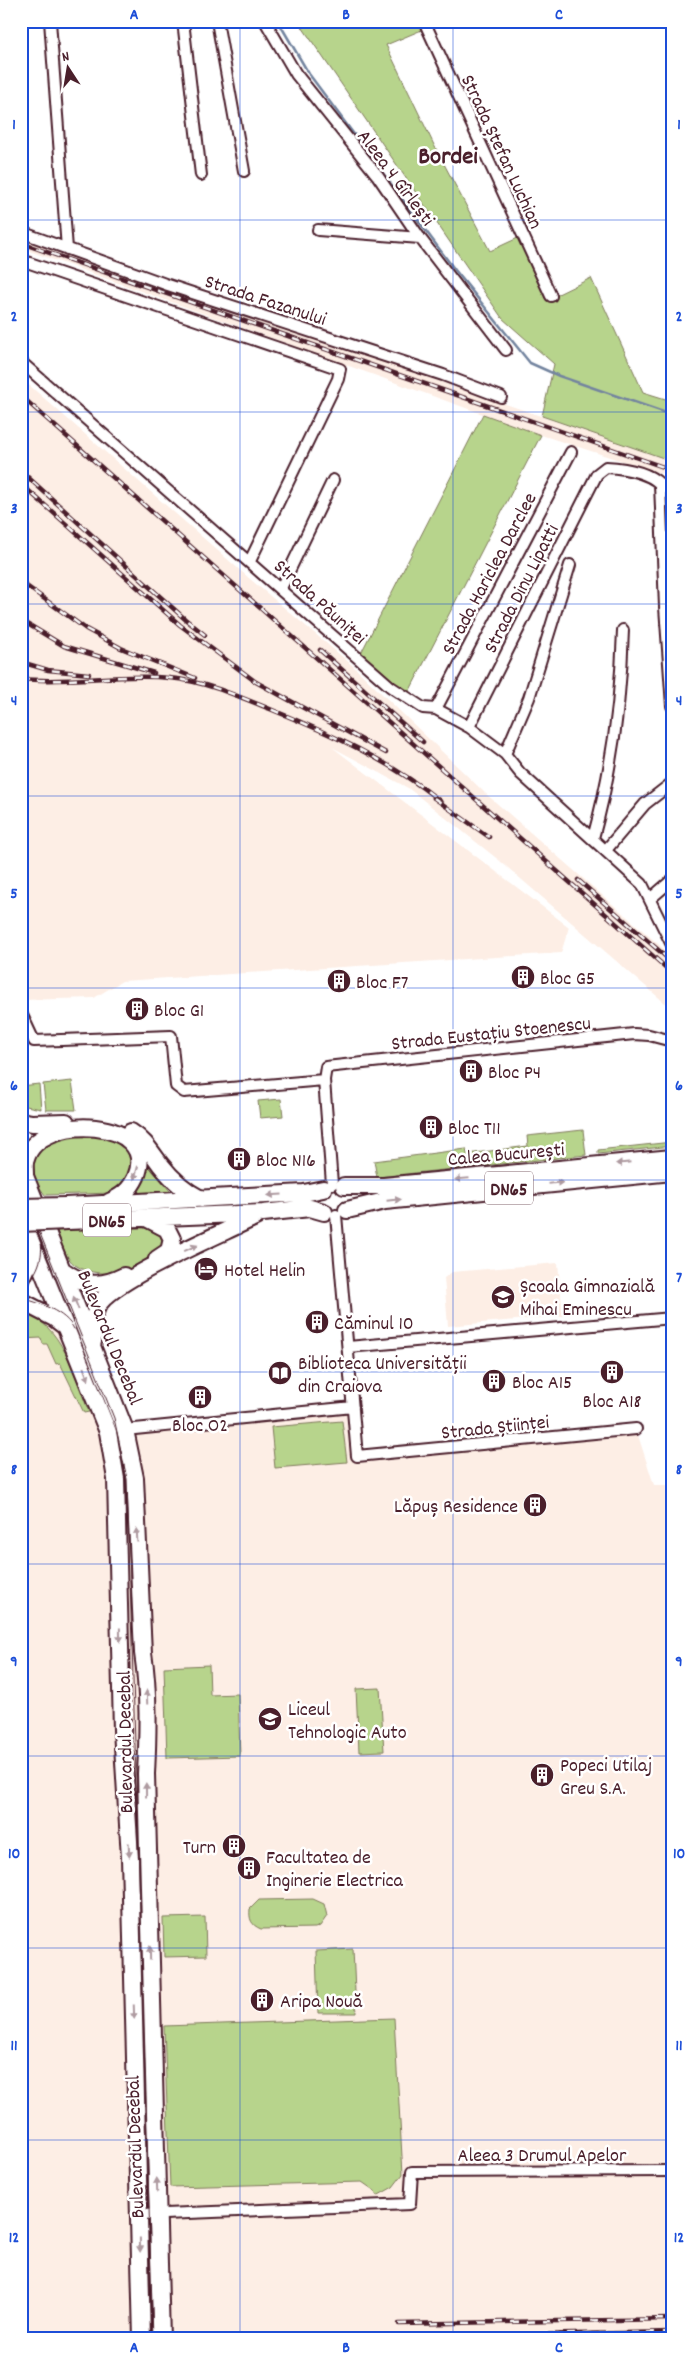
<svg xmlns="http://www.w3.org/2000/svg" width="693" height="2360" font-family="Dekko,sans-serif">
<style>
.built{fill:#fdeee5}
.green{fill:#b7d48c;stroke:#807a5c}
.lines{fill:none;stroke-linecap:round;stroke-linejoin:round}
.stream{stroke:#73849f;stroke-width:2.5}
.minor-casing{stroke:#4a1f2b;stroke-width:14}
.primary-casing{stroke:#4a1f2b;stroke-width:20}
.minor{stroke:#fff;stroke-width:10}
.primary{stroke:#fff;stroke-width:16}
.tram{stroke:#4a1f2b;stroke-width:1}
.rail-casing{stroke:#4a1f2b;stroke-width:4.5}
.rail{stroke:#fff;stroke-width:2.5;stroke-dasharray:8;stroke-linecap:butt}
.primary-bridge-casing{stroke:#4a1f2b;stroke-width:20;stroke-linecap:butt}
.primary-bridge{stroke:#fff;stroke-width:16}
.oneway{fill:#ae9aa0}
.grid{fill:none;stroke:#1d4ed8;stroke-width:1;stroke-opacity:0.55}
.labels{text-anchor:middle;stroke-width:5;stroke-linejoin:round;paint-order:stroke}
.shield{fill:#fff;stroke:#80626b;stroke-width:1}
.shield-label{font-size:19px;font-weight:bold;fill:#4a1f2b}
.street-label{font-size:20px;fill:#4a1f2b;stroke:#fff}
.poi-label{font-size:20px;fill:#4a1f2b;stroke:#fff;text-anchor:start}
.district-label{font-size:25px;font-weight:bold;fill:#4a1f2b;stroke:#fff}
.neatline{fill:none;stroke:#1d4ed8;stroke-width:2}
.grid-label{font-size:16px;text-anchor:middle;font-weight:bold;fill:#1d4ed8}
</style>
<rect width="100%" height="100%" fill="#fff"/>
<filter id="ink" filterUnits="userSpaceOnUse"><feTurbulence type="fractalNoise" baseFrequency=".02" numOctaves="2"/><feDisplacementMap in="SourceGraphic" scale="10" xChannelSelector="R" yChannelSelector="G"/><feConvolveMatrix kernelMatrix="1 2 1 2 8 2 1 2 1" color-interpolation-filters="sRGB"/></filter>
<g filter="url(#ink)">
<path class="built" d="M 21,238 L 672,461 L 672,477 L 541,435 L 21,248 Z
M 21,378 L 250,579 L 351,664 L 485,793 L 672,956 L 672,1009 L 500,861 L 408,788 L 332,747 L 569,927 L 561,953 L 122,981 L 94,998 L 21,1000 Z
M 558,1263 L 563,1316 L 448,1326 L 444,1278 L 452,1272 Z
M 21,1301 L 68,1329 L 108,1432 L 353,1407 L 357,1456 L 636,1429 L 654,1485 L 672,1485 L 672,2339 L 21,2339 Z"/>
<path class="green" d="M 298,21 L 420,21 L 424,29 L 386,45 L 434,145 L 490,251 L 520,237 L 548,299 L 591,278 L 643,392 L 672,401 L 672,461 L 542,416 L 554,364 L 502,318 Z
M 483,414 L 541,435 L 408,694 L 400,691 L 361,653 Z
M 72,1081 L 76,1110 L 46,1110 L 43,1084 Z
M 39,1084 L 41,1109 L 21,1105 L 21,1086 Z
M 281,1099 L 283,1116 L 260,1118 L 258,1101 Z
M 583,1130 L 586,1155 L 377,1177 L 374,1161 L 466,1149 L 467,1154 L 528,1146 L 527,1136 Z
M 55,1135 L 115,1136 L 131,1155 C 131,1173 129,1180 114,1193 L 45,1195 L 35,1181 L 32,1156 Z
M 672,1142 L 672,1146 L 598,1154 L 598,1150 Z
M 144,1161 L 171,1192 L 133,1193 Z
M 146,1228 L 162,1235 L 166,1244 C 147,1269 103,1283 75,1265 C 65,1258 61,1241 57,1231 Z
M 21,1312 C 63,1323 74,1376 89,1412 L 84,1413 L 60,1363 L 56,1364 L 47,1344 L 43,1344 L 41,1338 L 21,1339 Z
M 342,1421 L 347,1462 L 275,1468 L 271,1427 Z
M 209,1665 L 210,1695 L 238,1694 L 240,1756 L 167,1758 L 164,1667 Z
M 380,1688 L 384,1751 L 359,1752 L 356,1689 Z
M 313,1899 L 324,1904 L 327,1916 L 320,1926 L 315,1928 L 261,1929 C 251,1925 249,1919 250,1909 L 259,1900 Z
M 205,1917 L 206,1956 L 164,1957 L 163,1918 Z
M 353,1949 L 356,2013 L 318,2013 L 316,1951 Z
M 394,2018 L 403,2174 L 393,2187 L 377,2196 L 375,2191 L 362,2182 L 170,2187 L 164,2026 Z"/>
<g class="lines">
<path class="stream" d="M 278,21 L 309,74 L 455,270 L 530,363 L 559,376 L 672,415"/>
<g class="minor-casing">
<path id="minor" d="M 50,21 L 67,249
M 183,21 L 201,175
M 217,21 L 244,171
M 265,21 L 296,74 L 377,175 L 420,238 L 506,350
M 424,21 L 551,296
M 318,230 L 420,238
M 21,232 L 168,285 L 443,375 L 501,397
M 21,260 L 340,369 L 338,379 L 250,561
M 21,362 L 391,687 L 423,708 L 436,709 L 469,727 L 505,754 L 520,773 L 642,884 L 672,945
M 281,588 L 333,480
M 436,709 L 571,452
M 469,727 L 597,474 L 606,467 C 623,468 648,472 660,484 L 665,607 L 672,706
M 505,754 L 529,698 L 570,565
M 593,838 C 612,770 621,701 623,630
M 606,850 L 645,804 L 672,783
M 650,899 L 672,880
M 21,1013 L 34,1041 L 171,1036 L 176,1086 L 184,1092 L 324,1080
M 332,1184 L 324,1080 L 326,1067 L 634,1034 L 649,1035 L 672,1041
M 336,1215 L 357,1456 L 636,1429
M 348,1347 L 672,1318
M 125,1430 L 353,1407
M 140,2215 L 410,2204 L 412,2172 L 672,2171"/>
</g>
<g class="primary-casing">
<path id="primary" d="M 21,1121 L 32,1123 L 66,1122
M 131,1132 C 144,1140 151,1152 160,1164 C 171,1178 184,1191 201,1199
M 21,1166 L 125,1430 L 135,1478 L 143,1653 C 149,1693 148,1733 146,1774 L 161,2339
M 25,1174 C 25,1169 24,1163 26,1159 C 39,1111 161,1118 136,1177 C 130,1190 122,1197 109,1202
M 344,1186 L 384,1186 L 672,1158
M 66,1206 L 304,1193 L 323,1189
M 347,1210 L 385,1201 L 672,1172
M 21,1217 L 108,1432 L 116,1479 L 122,1730 L 130,1857 L 142,2339
M 148,1219 L 167,1229 L 172,1239 L 169,1251 L 157,1259
M 67,1221 L 263,1213 L 310,1208 L 324,1212
M 61,1269 C 83,1285 98,1289 124,1276
M 21,1280 L 30,1261 L 31,1244
M 21,1301 L 54,1318 L 67,1328
M 93,1342 C 94,1331 92,1317 97,1307 C 111,1279 224,1233 257,1216"/>
</g>
<use href="#minor" class="minor"/>
<use href="#primary" class="primary"/>
<path class="tram" d="M 21,1186 L 114,1418 L 127,1479 L 153,2339
M 21,1289 C 35,1278 44,1260 41,1242
M 21,1298 C 38,1302 66,1312 74,1329"/>
<g class="rail-casing">
<path id="rail" d="M 21,243 L 672,470
M 21,396 L 672,973
M 21,471 L 185,619 L 205,635
M 21,484 L 180,625 L 256,682 L 386,753
M 21,582 L 86,629 L 121,648 L 195,678
M 21,620 L 64,646 L 154,673
M 320,650 L 423,742
M 21,662 L 48,670 L 89,674
M 21,679 C 71,684 120,673 169,678 C 204,681 238,696 270,709 C 331,734 389,760 440,801
M 434,798 L 489,837
M 578,880 L 672,962
M 399,2324 L 672,2319
M 343,2339 L 672,2332"/>
</g>
<use href="#rail" class="rail"/>
<g class="primary-bridge-casing">
<path id="primary-bridge" d="M 21,1207 L 66,1206
M 21,1223 L 67,1221"/>
</g>
<use href="#primary-bridge" class="primary-bridge"/>
</g>
<defs><path id="oneway-solid" d="M-6-.8H1V-3.2L6.5 0L1 3.2V.8H-6Z" transform="scale(1.25)"/></defs>
<g class="oneway">
<use href="#oneway-solid" transform="translate(623 1163) rotate(174)"/>
<use href="#oneway-solid" transform="translate(136 1173) rotate(106)"/>
<use href="#oneway-solid" transform="translate(462 1179) rotate(175)"/>
<use href="#oneway-solid" transform="translate(556 1183) rotate(-6)"/>
<use href="#oneway-solid" transform="translate(275 1195) rotate(177)"/>
<use href="#oneway-solid" transform="translate(394 1200) rotate(-6)"/>
<use href="#oneway-solid" transform="translate(191 1248) rotate(-24)"/>
<use href="#oneway-solid" transform="translate(76 1303) rotate(-111)"/>
<use href="#oneway-solid" transform="translate(86 1374) rotate(69)"/>
<use href="#oneway-solid" transform="translate(137 1535) rotate(-93)"/>
<use href="#oneway-solid" transform="translate(120 1635) rotate(89)"/>
<use href="#oneway-solid" transform="translate(147 1697) rotate(-92)"/>
<use href="#oneway-solid" transform="translate(146 1790) rotate(-91)"/>
<use href="#oneway-solid" transform="translate(129 1850) rotate(87)"/>
<use href="#oneway-solid" transform="translate(150 1953) rotate(-91)"/>
<use href="#oneway-solid" transform="translate(134 2012) rotate(88)"/>
<use href="#oneway-solid" transform="translate(157 2185) rotate(-92)"/>
<use href="#oneway-solid" transform="translate(140 2245) rotate(89)"/>
</g>
</g>
<path class="grid" d="M 240,21 L 240,2339M 453,21 L 453,2339M 21,220 L 672,220M 21,412 L 672,412M 21,604 L 672,604M 21,796 L 672,796M 21,988 L 672,988M 21,1180 L 672,1180M 21,1372 L 672,1372M 21,1564 L 672,1564M 21,1756 L 672,1756M 21,1948 L 672,1948M 21,2140 L 672,2140"/>
<defs>
<g id="building-disc" transform="scale(1.25)"><circle r="9.5" fill="#4a1f2b" stroke="#fff"/><path d="M-4-6H4V6H1V3H-1V6H-4ZM-2.5-4.3h1.7v1.8h-1.7ZM.8-4.3h1.7v1.8H.8ZM-2.5-1h1.7V.8h-1.7ZM.8-1h1.7V.8H.8Z" fill="#fff"/></g>
<g id="hotel-disc" transform="scale(1.25)"><circle r="9.5" fill="#4a1f2b" stroke="#fff"/><path d="M-6-4.5h1.5V1H6V5H4.5V3h-9V5H-6ZM-4 0a1.8 1.8 0 1 1 3.6 0ZM.5 0V-2.5h3Q6-2.5 6 0Z" fill="#fff"/></g>
<g id="school-disc" transform="scale(1.25)"><circle r="9.5" fill="#4a1f2b" stroke="#fff"/><path d="M0-5L7-2L0 1L-7-2ZM-4 1L0 2.5L4 1V4Q0 6-4 4Z" fill="#fff"/></g>
<g id="library-disc" transform="scale(1.25)"><circle r="9.5" fill="#4a1f2b" stroke="#fff"/><path d="M-6-4Q-3-5.5-.7-3.5V5Q-3 3-6 4ZM6-4Q3-5.5 .7-3.5V5Q3 3 6 4Z" fill="#fff"/></g>
</defs>
<g fill-rule="evenodd">
<use href="#building-disc" x="523" y="977"/>
<use href="#building-disc" x="339" y="981"/>
<use href="#building-disc" x="137" y="1009"/>
<use href="#building-disc" x="471" y="1071"/>
<use href="#building-disc" x="431" y="1127"/>
<use href="#building-disc" x="239" y="1159"/>
<use href="#hotel-disc" x="206" y="1269"/>
<use href="#school-disc" x="503" y="1297"/>
<use href="#building-disc" x="317" y="1322"/>
<use href="#building-disc" x="612" y="1372"/>
<use href="#library-disc" x="280" y="1373"/>
<use href="#building-disc" x="494" y="1381"/>
<use href="#building-disc" x="200" y="1397"/>
<use href="#building-disc" x="535" y="1505"/>
<use href="#school-disc" x="270" y="1719"/>
<use href="#building-disc" x="542" y="1775"/>
<use href="#building-disc" x="234" y="1846"/>
<use href="#building-disc" x="249" y="1868"/>
<use href="#building-disc" x="262" y="2000"/>
</g>
<g class="labels">
<g class="shield">
<rect x="485" y="1171.5" width="48" height="33" rx="4"/>
<rect x="83" y="1203.5" width="48" height="33" rx="4"/>
</g>
<g class="shield-label">
<text x="509" y="1195">DN65</text>
<text x="107" y="1227">DN65</text>
</g>
<g class="street-label">
<text transform="translate(503 151) rotate(65)" y="7">Strada Ștefan Luchian</text>
<text transform="translate(397 177) rotate(53)" y="7">Aleea 4 Gîrlești</text>
<text transform="translate(266 299) rotate(18)" y="7">Strada Fazanului</text>
<text transform="translate(488 573) rotate(-62)" y="7">Strada Hariclea Darclee</text>
<text transform="translate(520 588) rotate(-63)" y="7">Strada Dinu Lipatti</text>
<text transform="translate(321 601) rotate(42)" y="7">Strada Păuniței</text>
<text transform="translate(491 1032) rotate(-6)" y="7">Strada Eustațiu Stoenescu</text>
<text transform="translate(506 1153) rotate(-5)" y="7">Calea București</text>
<text transform="translate(111 1337) rotate(68)" y="7">Bulevardul Decebal</text>
<text transform="translate(495 1426) rotate(-6)" y="7">Strada Științei</text>
<text transform="translate(124 1742) rotate(-91)" y="7">Bulevardul Decebal</text>
<text transform="translate(134 2147) rotate(-92)" y="7">Bulevardul Decebal</text>
<text x="542" y="2161">Aleea 3 Drumul Apelor</text>
</g>
<g class="poi-label">
<text x="540" y="984">Bloc G5</text>
<text x="356" y="988">Bloc F7</text>
<text x="154" y="1016">Bloc G1</text>
<text x="488" y="1078">Bloc P4</text>
<text x="448" y="1134">Bloc T11</text>
<text x="256" y="1166">Bloc N16</text>
<text x="224" y="1276">Hotel Helin</text>
<text x="520" y="1292">Școala Gimnazială<tspan x="520" dy="23">Mihai Eminescu</tspan></text>
<text x="334" y="1329">Căminul 10</text>
<text x="298" y="1369">Biblioteca Universității<tspan x="298" dy="23">din Craiova</tspan></text>
<text x="512" y="1388">Bloc A15</text>
<text x="612" y="1407" text-anchor="middle">Bloc A18</text>
<text x="200" y="1431" text-anchor="middle">Bloc O2</text>
<text x="518" y="1512" text-anchor="end">Lăpuș Residence</text>
<text x="288" y="1715">Liceul<tspan x="288" dy="23">Tehnologic Auto</tspan></text>
<text x="560" y="1771">Popeci Utilaj<tspan x="560" dy="23">Greu S.A.</tspan></text>
<text x="216" y="1853" text-anchor="end">Turn</text>
<text x="266" y="1863">Facultatea de<tspan x="266" dy="23">Inginerie Electrica</tspan></text>
<text x="280" y="2007">Aripa Nouă</text>
</g>
<g class="district-label">
<text x="448" y="163">Bordei</text>
</g>
</g>
<rect width="693" height="2360" fill="none" stroke="#fff" stroke-width="55"/>
<g transform="translate(68 68) rotate(348)" stroke="#ffffff" stroke-width="4" paint-order="stroke">
<path d="M0-4L9 19L0 12L-9 19Z" fill="#4a1f2b"/>
<text y="-8" font-size="14" font-weight="bold" text-anchor="middle" fill="#4a1f2b">N</text>
</g>
<rect x="28" y="28" width="638" height="2304" class="neatline"/>
<g class="grid-label">
<text x="134" y="19">A</text>
<text x="346" y="19">B</text>
<text x="559" y="19">C</text>
<text x="14" y="129">1</text>
<text x="679" y="129">1</text>
<text x="14" y="321">2</text>
<text x="679" y="321">2</text>
<text x="14" y="513">3</text>
<text x="679" y="513">3</text>
<text x="14" y="705">4</text>
<text x="679" y="705">4</text>
<text x="14" y="898">5</text>
<text x="679" y="898">5</text>
<text x="14" y="1090">6</text>
<text x="679" y="1090">6</text>
<text x="14" y="1282">7</text>
<text x="679" y="1282">7</text>
<text x="14" y="1474">8</text>
<text x="679" y="1474">8</text>
<text x="14" y="1666">9</text>
<text x="679" y="1666">9</text>
<text x="14" y="1858">10</text>
<text x="679" y="1858">10</text>
<text x="14" y="2050">11</text>
<text x="679" y="2050">11</text>
<text x="14" y="2242">12</text>
<text x="679" y="2242">12</text>
<text x="134" y="2352">A</text>
<text x="346" y="2352">B</text>
<text x="559" y="2352">C</text>
</g>
</svg>
